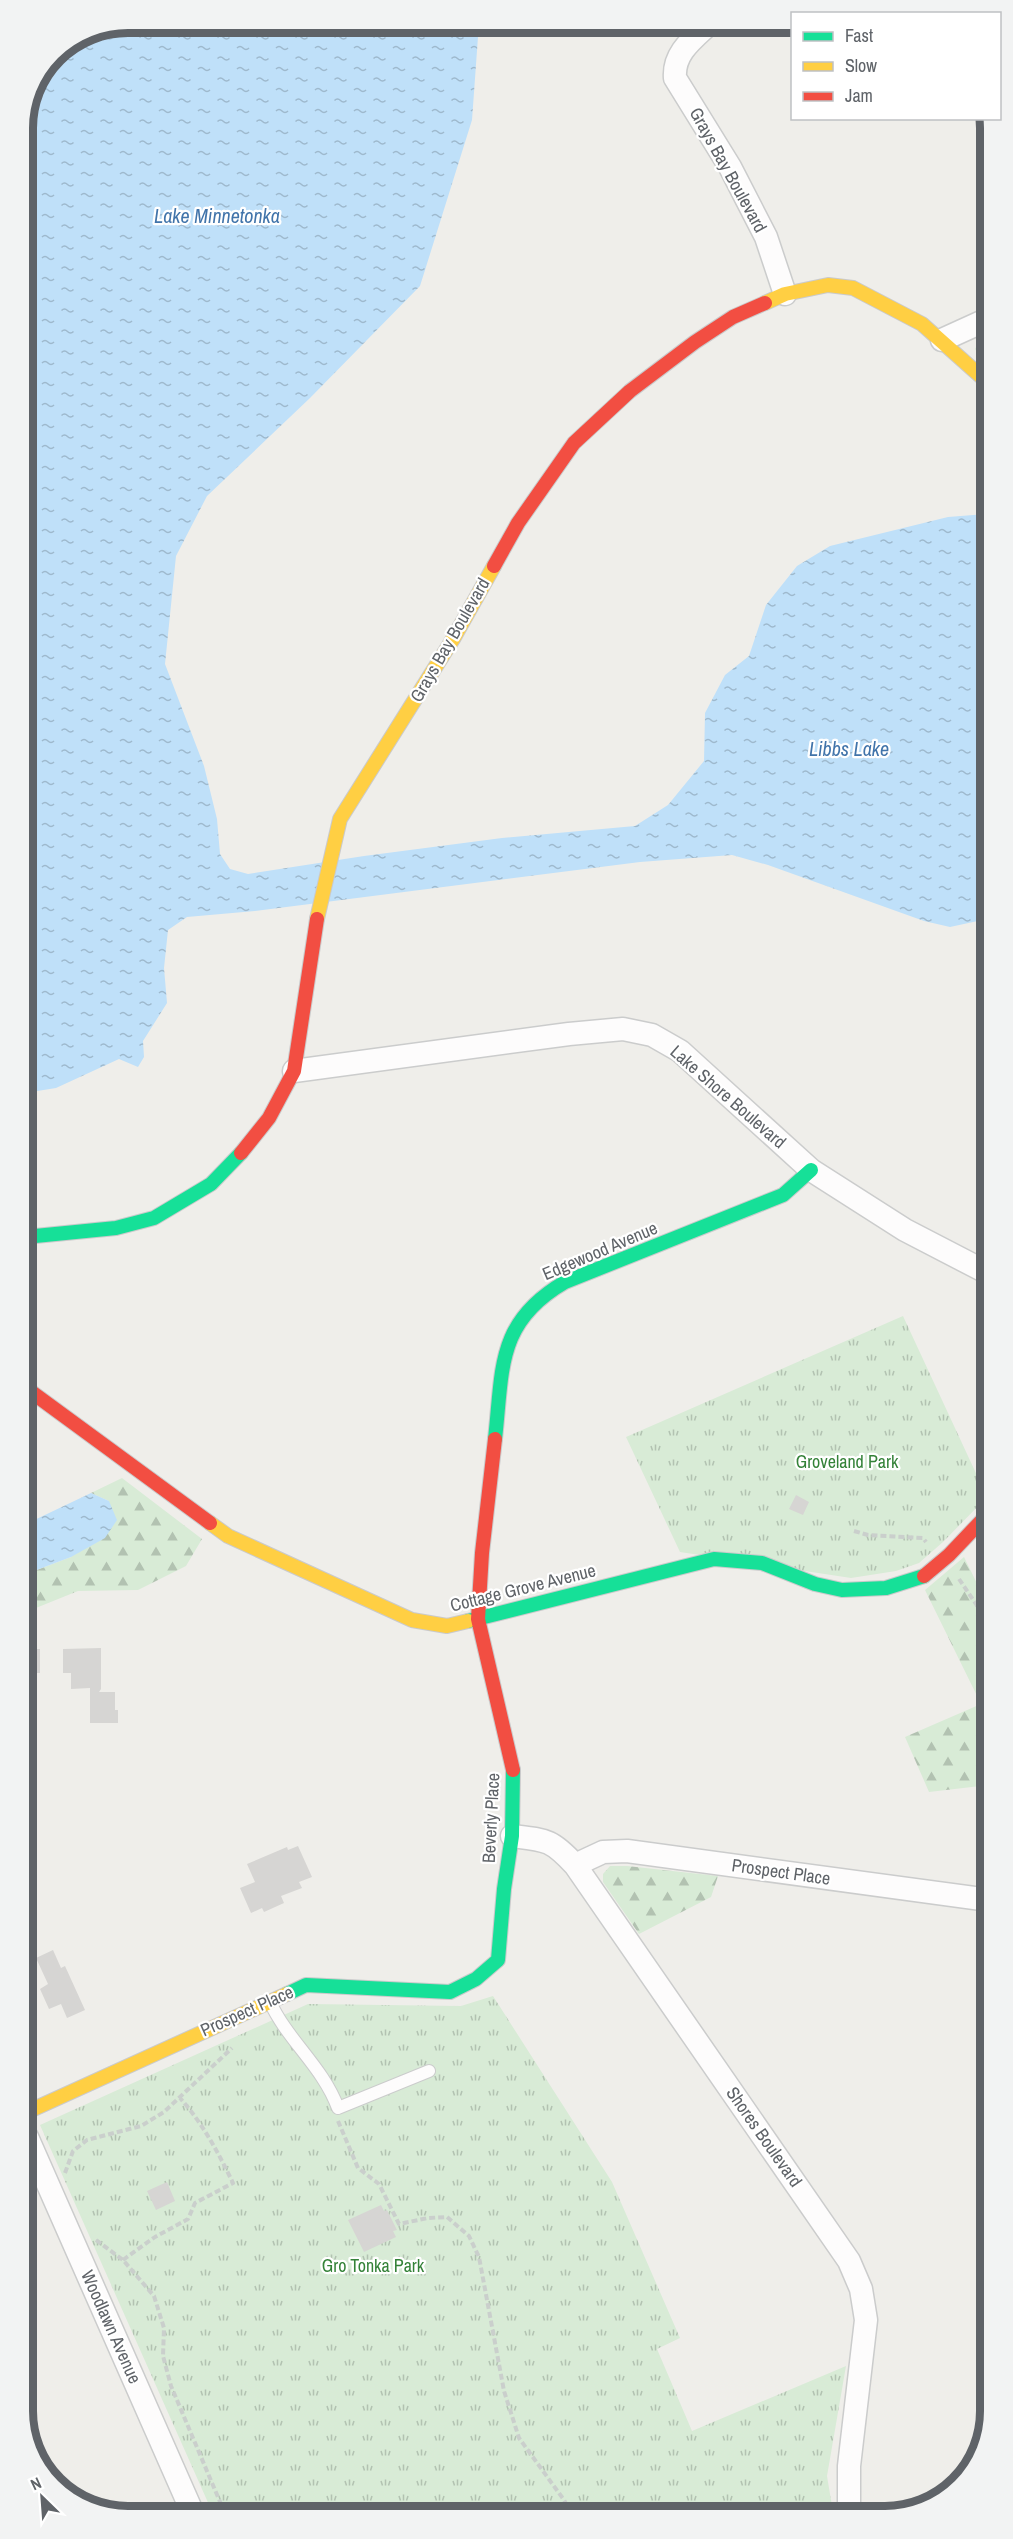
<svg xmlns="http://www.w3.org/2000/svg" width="1013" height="2539" font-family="'Archivo Narrow',sans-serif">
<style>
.forest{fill:url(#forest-firs)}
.park{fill:url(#park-tufts)}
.water{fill:url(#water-ripples)}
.building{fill:#d6d5d3}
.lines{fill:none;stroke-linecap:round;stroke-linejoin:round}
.lane-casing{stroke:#cbcccc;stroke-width:14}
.street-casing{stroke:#cbcccc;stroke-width:25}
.fast-casing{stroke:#cacacb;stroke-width:16}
.slow-casing{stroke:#cacacb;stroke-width:16}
.jam-casing{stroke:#cacacb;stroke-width:16}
.path{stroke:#cacfcc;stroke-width:4;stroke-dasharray:6 3;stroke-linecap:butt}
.lane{stroke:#fdfcfc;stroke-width:12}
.street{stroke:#fdfcfc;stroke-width:22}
.fast{stroke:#16e098;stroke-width:14}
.slow{stroke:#ffcf43;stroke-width:14}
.jam{stroke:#f24e42;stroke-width:14}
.labels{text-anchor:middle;stroke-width:4.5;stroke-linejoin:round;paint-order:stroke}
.street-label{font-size:18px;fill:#5f6368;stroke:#fff}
.park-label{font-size:18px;fill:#348238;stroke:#fff}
.water-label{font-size:20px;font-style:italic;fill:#4174aa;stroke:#fff}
.rim{fill:none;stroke:#5f6368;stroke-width:8}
</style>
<defs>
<pattern id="forest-firs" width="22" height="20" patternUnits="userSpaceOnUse" patternTransform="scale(1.5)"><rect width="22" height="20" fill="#d8ebd6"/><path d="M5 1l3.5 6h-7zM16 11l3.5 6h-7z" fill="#b2c2b1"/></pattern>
<pattern id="park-tufts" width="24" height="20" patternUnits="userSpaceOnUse" patternTransform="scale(1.5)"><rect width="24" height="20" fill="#d8ebd6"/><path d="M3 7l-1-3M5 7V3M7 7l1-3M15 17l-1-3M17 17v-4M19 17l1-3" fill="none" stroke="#b2c2b1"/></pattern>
<pattern id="water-ripples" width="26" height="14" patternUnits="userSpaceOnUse" patternTransform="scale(1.5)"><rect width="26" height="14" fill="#bfe0f9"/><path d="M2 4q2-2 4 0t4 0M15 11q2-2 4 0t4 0" fill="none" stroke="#9eb9cd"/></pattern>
</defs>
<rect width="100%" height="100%" fill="#efeeea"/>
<path class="forest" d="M 986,335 L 986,364 L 975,349 L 982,336 Z
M 122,1478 L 202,1539 L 186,1566 L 138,1590 L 78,1591 L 26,1612 L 26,1574 L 71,1557 L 109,1501 L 91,1493 Z
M 964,1557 L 989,1608 L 989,1785 L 929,1792 L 905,1737 L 981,1704 L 925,1590 Z
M 610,1866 L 627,1866 L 718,1876 L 711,1897 L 639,1934 L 603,1882 L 603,1874 Z"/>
<path class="park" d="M 903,1316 L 987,1497 L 943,1542 L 919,1563 L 896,1571 L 851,1578 L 680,1552 L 626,1437 Z
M 493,1996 L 612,2182 L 680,2338 L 657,2349 L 692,2431 L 846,2366 L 827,2476 L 833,2512 L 214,2516 L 40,2125 L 308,2004 L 461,2006 Z"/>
<path class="water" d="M 128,23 L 479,23 L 472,120 L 420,286 L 310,398 L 207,496 L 176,556 L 165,664 L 204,766 L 217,819 L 220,854 L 230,869 L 248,874 L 364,856 L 502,838 L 635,826 L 668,805 L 704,761 L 705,713 L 725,675 L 749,656 L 766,605 L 797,566 L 830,546 L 948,517 L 986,514 L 987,919 L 950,927 L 924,921 L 768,865 L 732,855 L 640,862 L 255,911 L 187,917 L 168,930 L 164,968 L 167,1003 L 143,1041 L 144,1057 L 138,1067 L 119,1059 L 56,1088 L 25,1093 L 23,121 L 54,53 L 88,30 Z
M 91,1493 L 109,1501 L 117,1520 L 105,1538 L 71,1557 L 26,1574 L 26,1524 Z"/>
<path class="building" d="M 796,1495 L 809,1502 L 803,1515 L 789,1509 Z
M 101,1648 L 101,1689 L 99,1692 L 115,1692 L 115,1710 L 118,1710 L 118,1723 L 90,1723 L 90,1688 L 71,1689 L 71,1673 L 63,1673 L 63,1649 Z
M 26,1649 L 40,1649 L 40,1673 L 26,1673 Z
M 298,1846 L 312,1877 L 299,1882 L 302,1888 L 281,1896 L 284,1903 L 264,1912 L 262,1908 L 251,1913 L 240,1888 L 255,1882 L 247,1864 L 287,1847 L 288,1850 Z
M 53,1950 L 61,1968 L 65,1966 L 85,2010 L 67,2018 L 61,2004 L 49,2009 L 40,1989 L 48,1984 L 36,1958 Z
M 167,2182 L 175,2201 L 156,2210 L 147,2191 Z
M 381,2205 L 384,2211 L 387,2210 L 397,2230 L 393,2231 L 396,2237 L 364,2252 L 348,2220 Z"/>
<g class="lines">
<g class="lane-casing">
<path id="lane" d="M 270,2002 C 288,2041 323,2067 338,2108 L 429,2071"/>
</g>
<g class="street-casing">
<path id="street" d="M 710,23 C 693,39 673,53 675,78 L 730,167 L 766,237 L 785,294
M 942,340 L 986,320
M 294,1071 L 569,1034 L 623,1029 L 652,1035 L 680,1051 L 811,1170 L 905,1230 L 988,1273
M 512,1836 C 546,1840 551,1839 575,1865 L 849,2261 L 861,2289 L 866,2320 L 849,2466 L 849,2511
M 575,1865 L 603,1852 L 627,1851 L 989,1900
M 27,2137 L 194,2516"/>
</g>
<g class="fast-casing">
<path id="fast" d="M 25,1237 L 116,1228 L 154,1218 L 211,1184 L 241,1153
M 495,1439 C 503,1369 496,1322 565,1282 L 783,1195 L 811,1170
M 468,1621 L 714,1559 L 762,1563 L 815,1584 L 842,1590 L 886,1588 L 924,1576
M 287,1994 L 306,1985 L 450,1992 L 476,1979 L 498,1960 L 504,1889 L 512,1836 L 513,1770"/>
</g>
<g class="slow-casing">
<path id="slow" d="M 765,303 L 785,294 L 828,285 L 853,288 L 922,324 L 986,381
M 317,919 L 340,819 L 453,639 L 494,566
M 210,1523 L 228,1536 L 412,1620 L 447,1626 L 468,1621
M 27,2112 L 287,1994"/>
</g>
<g class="jam-casing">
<path id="jam" d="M 494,566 L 518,523 L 574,443 L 630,391 L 695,342 L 733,317 L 765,303
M 241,1153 L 269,1118 L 294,1071 L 317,919
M 26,1388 L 210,1523
M 495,1439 L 482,1553 L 478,1619 L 513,1770
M 924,1576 L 949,1555 L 988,1514"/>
</g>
<path class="path" d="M 854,1531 L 868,1535 L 923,1538 L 926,1542
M 959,1579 L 976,1604 L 989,1631
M 338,2121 L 358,2168 L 379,2184 L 399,2224 L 428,2218 L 447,2217 L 469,2236 L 479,2257 L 504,2391 L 519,2438 L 564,2500 L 571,2513
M 65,2173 L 73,2151 L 87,2140 L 141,2126 L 164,2112 L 232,2048
M 96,2240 L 123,2260 L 154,2296 L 164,2328 L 163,2356 L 171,2386 L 226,2516
M 123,2260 L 155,2237 L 188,2219 L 195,2203 L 233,2183 C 218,2152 203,2124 180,2098"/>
<use href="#lane" class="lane"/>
<use href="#street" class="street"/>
<use href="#fast" class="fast"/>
<use href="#slow" class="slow"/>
<use href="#jam" class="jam"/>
</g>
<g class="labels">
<g class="street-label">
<text transform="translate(728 170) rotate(61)" y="6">Grays Bay Boulevard</text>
<text transform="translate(450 640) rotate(-60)" y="6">Grays Bay Boulevard</text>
<text transform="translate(728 1097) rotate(41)" y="6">Lake Shore Boulevard</text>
<text transform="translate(600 1251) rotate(-23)" y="6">Edgewood Avenue</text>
<text transform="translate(523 1588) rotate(-14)" y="6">Cottage Grove Avenue</text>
<text transform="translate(491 1818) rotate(-87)" y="6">Beverly Place</text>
<text transform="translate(781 1872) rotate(8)" y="6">Prospect Place</text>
<text transform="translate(247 2011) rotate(-24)" y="6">Prospect Place</text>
<text transform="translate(764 2137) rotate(55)" y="6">Shores Boulevard</text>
<text transform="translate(111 2327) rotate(66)" y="6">Woodlawn Avenue</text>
</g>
<g class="park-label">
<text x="847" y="1468">Groveland Park</text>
<text x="373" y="2272">Gro Tonka Park</text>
</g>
<g class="water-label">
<text x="217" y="223">Lake Minnetonka</text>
<text x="849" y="756">Libbs Lake</text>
</g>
</g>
<path d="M0 0H1013V2539H0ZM128 33H885A95 95 0 0 1 980 128V2411A95 95 0 0 1 885 2506H128A95 95 0 0 1 33 2411V128A95 95 0 0 1 128 33Z" fill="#f2f3f3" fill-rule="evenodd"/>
<path class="rim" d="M128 33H885A95 95 0 0 1 980 128V2411A95 95 0 0 1 885 2506H128A95 95 0 0 1 33 2411V128A95 95 0 0 1 128 33Z"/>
<rect x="791" y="12" width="210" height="108" fill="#ffffff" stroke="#bfc1c3" stroke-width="1.5"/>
<rect x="803" y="32" width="30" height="9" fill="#16e098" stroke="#bfc1c3" stroke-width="1.5"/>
<text x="845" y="42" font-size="18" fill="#5f6368">Fast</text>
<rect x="803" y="62" width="30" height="9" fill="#ffcf43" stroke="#bfc1c3" stroke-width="1.5"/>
<text x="845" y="72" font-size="18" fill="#5f6368">Slow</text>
<rect x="803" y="92" width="30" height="9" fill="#f24e42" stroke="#bfc1c3" stroke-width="1.5"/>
<text x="845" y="102" font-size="18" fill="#5f6368">Jam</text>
<g transform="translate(42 2497) rotate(335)" stroke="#ffffff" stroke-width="4.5" paint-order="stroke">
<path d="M0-4.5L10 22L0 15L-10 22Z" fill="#5f6368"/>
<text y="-9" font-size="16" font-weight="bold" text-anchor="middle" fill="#5f6368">N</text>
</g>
</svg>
